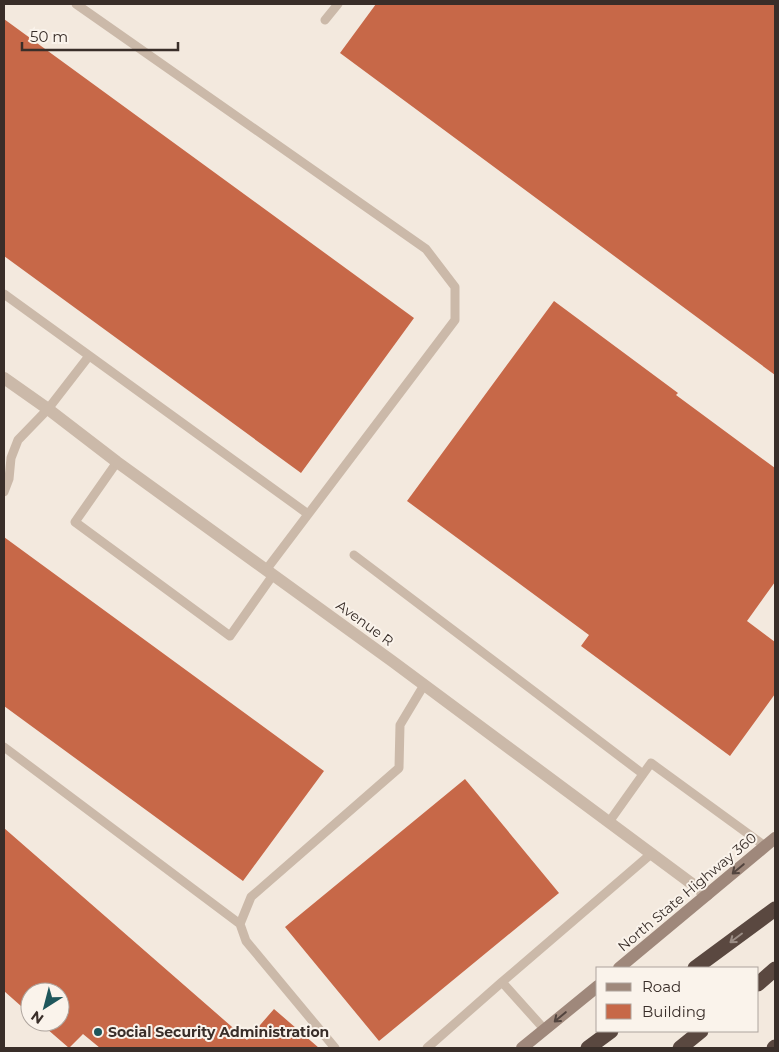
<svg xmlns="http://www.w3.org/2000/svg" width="779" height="1052" font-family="Montserrat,sans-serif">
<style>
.building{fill:#c76848}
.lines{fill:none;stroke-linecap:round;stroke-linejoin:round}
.lane{stroke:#cbb9a9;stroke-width:9}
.street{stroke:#cbb9a9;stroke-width:12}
.secondary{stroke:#9f887b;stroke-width:12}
.highway{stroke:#5a4840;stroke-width:15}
.oneway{stroke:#52443e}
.oneway2{stroke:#9a8c84}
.poi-dot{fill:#1e565b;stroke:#faf3eb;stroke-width:2}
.labels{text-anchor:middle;stroke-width:4;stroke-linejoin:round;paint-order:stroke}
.street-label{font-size:14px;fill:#392e29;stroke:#faf3eb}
.poi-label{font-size:14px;font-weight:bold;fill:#392e29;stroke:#faf3eb;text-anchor:start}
</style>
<rect width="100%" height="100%" fill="#f3e9de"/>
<path class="building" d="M 376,4 L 775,4 L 775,375 L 340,53 Z
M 4,19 L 414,318 L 301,473 L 4,256 Z
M 554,301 L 678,393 L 676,395 L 775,468 L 775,582 L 747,621 L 775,642 L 775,694 L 730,756 L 581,646 L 589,635 L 407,501 Z
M 4,537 L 324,771 L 243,881 L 4,706 Z
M 465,779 L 559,893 L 379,1041 L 285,927 Z
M 4,828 L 247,1040 L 274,1009 L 319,1048 L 100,1048 L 83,1034 L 69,1048 L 39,1022 L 60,1022 L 60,992 L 30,992 L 30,1014 L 4,991 Z"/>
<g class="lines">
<path class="lane" d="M 76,4 L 426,249 L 455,287 L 455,320 L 266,570
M 325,20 L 338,4
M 4,294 L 308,514
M 117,462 L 75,522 L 230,636 L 273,575
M 4,492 L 9,479 L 11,458 L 18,440 L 48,409 L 89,356
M 354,555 L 643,774
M 4,747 L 240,924
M 609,822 L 651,763 L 765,846
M 502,982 L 651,854
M 335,1048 L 246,941 L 240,924 L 251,897 L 399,768 L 400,725 L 424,685
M 427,1048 L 502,982 L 545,1030"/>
<path class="street" d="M 4,378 L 48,409 L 117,462 L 392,661 L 707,895"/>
<path class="secondary" d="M 619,968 L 775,838
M 522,1048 L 598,986"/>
<path class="highway" d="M 695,968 L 775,909
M 758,984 L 775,969
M 588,1048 L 611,1031
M 680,1048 L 701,1031
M 774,1048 L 775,1047"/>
</g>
<defs><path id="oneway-shaft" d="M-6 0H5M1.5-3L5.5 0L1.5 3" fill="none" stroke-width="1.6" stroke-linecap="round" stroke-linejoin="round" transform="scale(1.25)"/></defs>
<g class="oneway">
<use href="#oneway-shaft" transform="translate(738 869) rotate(140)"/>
<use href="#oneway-shaft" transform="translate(560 1017) rotate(140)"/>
</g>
<use class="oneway2" href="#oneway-shaft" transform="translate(736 938) rotate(143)"/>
<circle class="poi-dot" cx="98" cy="1032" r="5"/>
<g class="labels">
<g class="street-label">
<text transform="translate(365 623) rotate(36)" y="5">Avenue R</text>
<text transform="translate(687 892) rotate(-40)" y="5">North State Highway 360</text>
</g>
<g class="poi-label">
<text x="108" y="1037">Social Security Administration</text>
</g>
</g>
<rect width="779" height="1052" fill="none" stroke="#392e29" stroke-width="10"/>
<rect x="596" y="967" width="162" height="65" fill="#faf3eb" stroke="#ada49d"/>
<rect x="606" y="983" width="25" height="8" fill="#9f887b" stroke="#ada49d"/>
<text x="642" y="992" font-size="15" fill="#392e29">Road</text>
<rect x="606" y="1004" width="25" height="15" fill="#c76848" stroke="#ada49d"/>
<text x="642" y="1017" font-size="15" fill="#392e29">Building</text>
<g transform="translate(45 1007) rotate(216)"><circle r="24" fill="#faf3eb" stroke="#ada49d"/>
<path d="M0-4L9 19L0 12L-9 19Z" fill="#1e565b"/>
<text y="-8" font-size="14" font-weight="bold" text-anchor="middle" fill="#392e29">N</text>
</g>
<path d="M22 42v8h156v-8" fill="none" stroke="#392e29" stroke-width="2.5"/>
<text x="30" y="42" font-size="15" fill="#392e29" stroke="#faf3eb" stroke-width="4" paint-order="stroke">50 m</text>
</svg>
